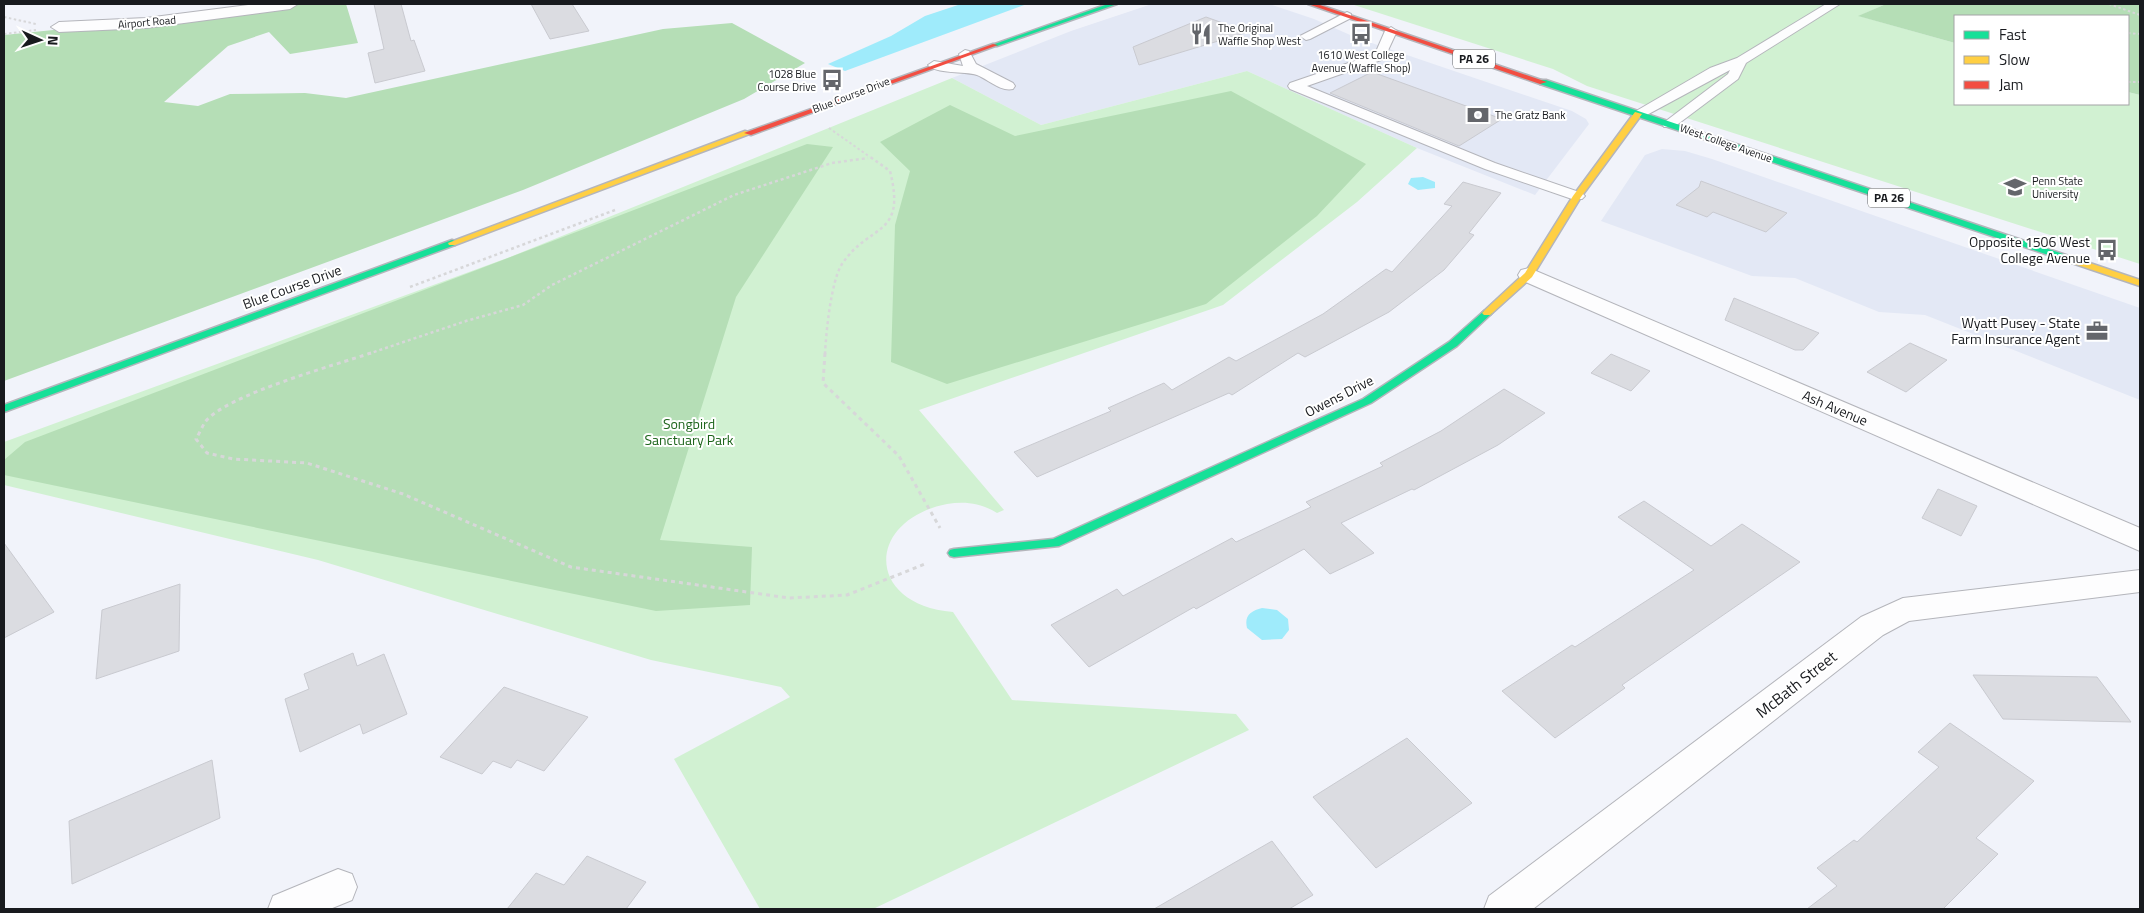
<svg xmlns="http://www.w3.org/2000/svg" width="2144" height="913" font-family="'Titillium Web',sans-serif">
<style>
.built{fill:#e3e8f5}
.green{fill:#d1f1d2}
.forest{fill:#b5deb6}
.water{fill:#9febfb}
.building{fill:#dbdce1;stroke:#c9cad0}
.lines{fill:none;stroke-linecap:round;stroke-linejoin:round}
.lane-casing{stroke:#b4b5bb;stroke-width:2}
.street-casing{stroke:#b4b5bb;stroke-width:2}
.fast-casing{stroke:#b4b5bb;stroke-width:3}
.slow-casing{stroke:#b4b5bb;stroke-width:3}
.jam-casing{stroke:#b4b5bb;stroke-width:3}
.path-far2{stroke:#d7d7d9;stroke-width:2;stroke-dasharray:2.5 2.5;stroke-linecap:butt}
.path-far1{stroke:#d7d7d9;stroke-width:2.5;stroke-dasharray:3 3;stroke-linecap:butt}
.path{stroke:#d7d7d9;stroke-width:3;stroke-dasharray:4 4;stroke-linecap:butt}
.lane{fill:#fdfdfe;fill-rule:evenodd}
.street{fill:#fdfdfe;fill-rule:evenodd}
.fast{fill:#16e098;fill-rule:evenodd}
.slow{fill:#ffcf43;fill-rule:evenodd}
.jam{fill:#f24e42;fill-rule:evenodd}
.labels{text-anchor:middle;stroke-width:4;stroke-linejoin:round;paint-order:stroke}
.far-street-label{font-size:11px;fill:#181a1e;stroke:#fff}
.far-poi-label{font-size:11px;fill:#181a1e;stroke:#fff;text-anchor:start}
.shield{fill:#fff;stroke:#5d5f62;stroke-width:1}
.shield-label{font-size:12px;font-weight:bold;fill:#181a1e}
.poi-label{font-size:14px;fill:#181a1e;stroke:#fff;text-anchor:end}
.street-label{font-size:14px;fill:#181a1e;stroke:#fff}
.park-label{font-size:14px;fill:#1e651c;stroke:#fff}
.near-street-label{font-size:16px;fill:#181a1e;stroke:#fff}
</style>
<rect width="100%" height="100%" fill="#f1f3fa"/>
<path class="built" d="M 1152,4 L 1269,4 L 1314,19 L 1357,38 L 1572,111 L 1586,119 L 1589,124 L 1535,195 L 1417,148 L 1247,71 L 1041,125 L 952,78 L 1071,31 Z
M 1662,149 L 1685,151 L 1712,159 L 2140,308 L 2140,400 L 1925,315 L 1879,312 L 1795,278 L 1752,276 L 1601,221 L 1645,155 Z"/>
<path class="green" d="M 1351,4 L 1886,4 L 1859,16 L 1955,43 L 1955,104 L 2128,104 L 2128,92 L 2140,95 L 2140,264 L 1587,86 L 1553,69 Z
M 1247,71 L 1417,148 L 1357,202 L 1223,305 L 919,410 L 1004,510 L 997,513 C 981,503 965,501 947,504 C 866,520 864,604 953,612 L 1012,700 L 1236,714 L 1249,730 L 873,909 L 760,909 L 674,759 L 790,697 L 781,687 L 651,660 L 318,560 L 4,485 L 4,442 L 510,257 L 952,78 L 1041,125 Z"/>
<path class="forest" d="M 285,4 L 346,4 L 358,43 L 290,54 L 269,32 L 228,46 L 164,102 L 198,106 L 230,94 L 305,93 L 346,98 L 663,29 L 732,23 L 805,63 L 744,99 L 523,190 L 4,381 L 4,35 L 231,12 Z
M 1886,4 L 2140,4 L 2140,95 L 2128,92 L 2128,16 L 1955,16 L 1955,43 L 1858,16 Z
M 1231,91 L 1366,164 L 1317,216 L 1206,304 L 947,384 L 891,362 L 895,225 L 910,171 L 880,142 L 950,105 L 1015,136 Z
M 807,144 L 833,147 L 736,297 L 660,540 L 752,547 L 750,605 L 656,611 L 4,475 L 4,460 L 25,442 Z"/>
<path class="water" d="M 961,4 L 1027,4 L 845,71 L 828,64 L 891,36 L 925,16 Z
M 1423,177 L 1435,182 L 1435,188 L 1418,190 L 1408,184 L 1411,178 Z
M 1262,608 L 1277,610 L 1288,619 L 1289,630 L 1282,639 L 1262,640 L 1247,628 C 1244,615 1251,611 1262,608 Z"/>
<path class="building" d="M 374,4 L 401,4 L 411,41 L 414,40 L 425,71 L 375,83 L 368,53 L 384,49 Z
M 531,4 L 572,4 L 589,31 L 550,39 Z
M 1206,17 L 1248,32 L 1139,65 L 1133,47 Z
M 1372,72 L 1502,119 L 1459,146 L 1330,93 Z
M 1701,181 L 1787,213 L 1766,232 L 1713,212 L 1707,217 L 1676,205 L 1699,187 Z
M 1463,182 L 1501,193 L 1469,233 L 1474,235 L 1444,270 L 1389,312 L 1305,357 L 1298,353 L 1232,395 L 1229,393 L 1037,477 L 1014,452 L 1111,411 L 1108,408 L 1164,383 L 1172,390 L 1229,357 L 1236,361 L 1323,314 L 1386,269 L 1392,272 L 1452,206 L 1444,204 Z
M 1734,298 L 1819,333 L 1803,350 L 1795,350 L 1725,320 Z
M 1910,343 L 1947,360 L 1906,392 L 1867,372 Z
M 1611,354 L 1650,371 L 1631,391 L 1591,373 Z
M 1504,389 L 1545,413 L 1498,445 L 1414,490 L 1412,489 L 1341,523 L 1374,553 L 1330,574 L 1304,549 L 1196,609 L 1194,607 L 1089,667 L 1051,625 L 1117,589 L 1123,596 L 1232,538 L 1236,542 L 1311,507 L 1306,502 L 1383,466 L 1380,463 L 1441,431 Z
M 1938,489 L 1977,506 L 1961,536 L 1922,518 Z
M 1644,501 L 1711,546 L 1742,524 L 1800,562 L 1622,685 L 1625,688 L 1555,738 L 1502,691 L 1572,645 L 1575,647 L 1694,570 L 1618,517 Z
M 4,543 L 54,612 L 4,638 Z
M 180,584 L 179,651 L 96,679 L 102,610 Z
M 353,653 L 357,666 L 384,654 L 407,714 L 363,734 L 360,724 L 300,752 L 285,699 L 309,689 L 304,674 Z
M 1973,675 L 2097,677 L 2131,722 L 2003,719 Z
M 504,687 L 588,717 L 544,771 L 517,760 L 511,768 L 493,761 L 482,774 L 440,757 Z
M 1950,723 L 2034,781 L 1976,838 L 1998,854 L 1943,909 L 1807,909 L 1837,886 L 1817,868 L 1854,840 L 1857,842 L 1939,767 L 1918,752 Z
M 1407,738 L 1472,803 L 1376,868 L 1313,797 Z
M 212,760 L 220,818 L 72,884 L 69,821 Z
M 1272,841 L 1313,895 L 1289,909 L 1154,909 Z
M 587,856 L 646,882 L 626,909 L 507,909 L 536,873 L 564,885 Z"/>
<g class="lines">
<g class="lane-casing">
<path id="lane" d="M 1826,4 L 1840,4 L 1746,63 L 1738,79 L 1674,127 L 1664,127 L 1662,124 L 1728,74 L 1730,70 L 1643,117 L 1638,118 L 1631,114 L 1710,68 L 1737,58 Z
M 1347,12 L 1351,14 L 1351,18 L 1310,39 L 1306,40 L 1300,36 Z
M 1391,27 L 1397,31 L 1384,59 L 1307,86 L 1495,163 L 1582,193 L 1585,196 L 1582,199 L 1572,199 L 1485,169 L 1290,89 L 1288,86 L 1290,83 L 1375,54 L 1385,31 Z
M 965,50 L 969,51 L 976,64 L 1013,83 L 1015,86 L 1013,89 C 1000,92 988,79 977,75 C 965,71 935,74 928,65 L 934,61 L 963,66 L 959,54 Z"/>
</g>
<g class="street-casing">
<path id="street" d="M 256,4 L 298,4 L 290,9 L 146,28 L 59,32 L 51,27 L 59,22 L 146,18 Z
M 1529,268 L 2140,528 L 2140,551 L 1521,280 L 1518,275 L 1521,270 Z
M 2140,570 L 2140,592 L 1909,621 L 1883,635 L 1533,909 L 1484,909 L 1489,896 L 1861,617 L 1903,598 Z
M 338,869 L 352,874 L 357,887 L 352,900 L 330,909 L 268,909 L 273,896 Z"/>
</g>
<g class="fast-casing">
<path id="fast" d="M 1108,4 L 1117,4 L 997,46 L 992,45 Z
M 1540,80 L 1546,80 L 2078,259 L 2080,261 L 2078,263 L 2072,263 L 1540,84 Z
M 452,240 L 455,241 L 455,245 L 4,412 L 4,405 Z
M 1487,310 L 1490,311 L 1492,313 L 1490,315 L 1457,346 L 1371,403 L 1059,546 L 954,557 L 950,556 L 948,553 L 950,550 L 954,549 L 1053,539 L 1363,399 L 1449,342 L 1484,311 Z"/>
</g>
<g class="slow-casing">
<path id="slow" d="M 1635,112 L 1642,114 L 1581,197 L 1532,277 L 1490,315 L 1484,315 L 1482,313 L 1484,311 L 1525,273 L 1573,196 Z
M 745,131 L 752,133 L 455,245 L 449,245 L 448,243 Z
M 2075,258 L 2140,280 L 2140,286 L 2072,263 L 2072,259 Z"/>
</g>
<g class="jam-casing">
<path id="jam" d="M 1308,4 L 1317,4 L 1547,82 L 1540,84 Z
M 993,44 L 998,45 L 751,135 L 744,133 Z"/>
</g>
<path class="path-far2" d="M 2109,4 L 2140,15
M 4,17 L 36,24
M 2128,33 L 2140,34
M 4,34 L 36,30
M 2128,82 L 2140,82
M 829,128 L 870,157"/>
<path class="path-far1" d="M 410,287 L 615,210
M 368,354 L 466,321 L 523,305 L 552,285 L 734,195 L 832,163 L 868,158
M 825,354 C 826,333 831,281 842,264 C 869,223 907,238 890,171 L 869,156"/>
<path class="path" d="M 371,353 C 335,365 226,395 205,422 C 202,427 199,434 196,439 L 207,453 L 233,459 L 307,463 L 403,494 L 571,567 L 789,598 L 847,595 L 925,564
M 825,353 L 823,383 L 899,456 L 940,528"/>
<use href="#lane" class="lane"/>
<use href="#street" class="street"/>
<use href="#fast" class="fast"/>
<use href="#slow" class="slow"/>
<use href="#jam" class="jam"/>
</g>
<defs>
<g id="restaurant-bare" transform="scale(1.725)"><path d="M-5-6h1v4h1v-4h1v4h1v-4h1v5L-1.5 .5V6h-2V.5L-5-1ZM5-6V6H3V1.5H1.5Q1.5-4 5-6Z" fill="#64666b" stroke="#fff" stroke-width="2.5" paint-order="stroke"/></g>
<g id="bus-bare" transform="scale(1.725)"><path d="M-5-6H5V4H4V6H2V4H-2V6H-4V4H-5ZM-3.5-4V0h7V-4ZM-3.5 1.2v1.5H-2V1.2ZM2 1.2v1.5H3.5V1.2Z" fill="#64666b" stroke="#fff" stroke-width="2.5" paint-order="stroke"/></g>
<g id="bank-bare" transform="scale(1.725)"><path d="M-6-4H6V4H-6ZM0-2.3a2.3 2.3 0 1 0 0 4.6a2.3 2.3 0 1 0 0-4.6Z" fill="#64666b" stroke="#fff" stroke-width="2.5" paint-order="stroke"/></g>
<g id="university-bare" transform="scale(1.725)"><path d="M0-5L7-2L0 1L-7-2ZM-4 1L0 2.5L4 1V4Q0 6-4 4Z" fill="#64666b" stroke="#fff" stroke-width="2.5" paint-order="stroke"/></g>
<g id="office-bare" transform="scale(1.725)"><path d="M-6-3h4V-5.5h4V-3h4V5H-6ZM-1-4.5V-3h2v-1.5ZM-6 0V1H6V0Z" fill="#64666b" stroke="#fff" stroke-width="2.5" paint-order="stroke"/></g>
</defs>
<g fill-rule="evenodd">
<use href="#restaurant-bare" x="1201" y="34"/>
<use href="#bus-bare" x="1361" y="34"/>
<use href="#bus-bare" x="832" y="80"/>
<use href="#bank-bare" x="1478" y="115"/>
<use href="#university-bare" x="2015" y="187"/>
<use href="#bus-bare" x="2107" y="250"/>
<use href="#office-bare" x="2097" y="331"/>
</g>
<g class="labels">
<g class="far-street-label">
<text transform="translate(147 22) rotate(-5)" y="4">Airport Road</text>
<text transform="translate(851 95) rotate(-21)" y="4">Blue Course Drive</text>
<text transform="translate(1726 143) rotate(19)" y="4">West College Avenue</text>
</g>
<g class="far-poi-label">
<text x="1218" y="32">The Original<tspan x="1218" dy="13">Waffle Shop West</tspan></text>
<text x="1361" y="59" text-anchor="middle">1610 West College<tspan x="1361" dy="13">Avenue (Waffle Shop)</tspan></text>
<text x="816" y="78" text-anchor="end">1028 Blue<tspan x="816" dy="13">Course Drive</tspan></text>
<text x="1495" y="119">The Gratz Bank</text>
<text x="2032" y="185">Penn State<tspan x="2032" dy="13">University</tspan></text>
</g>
<g class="shield">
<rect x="1453" y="49.5" width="42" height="19" rx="4"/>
<rect x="1868" y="188.5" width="42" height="19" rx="4"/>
</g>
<g class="shield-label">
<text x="1474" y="63">PA 26</text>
<text x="1889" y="202">PA 26</text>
</g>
<g class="poi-label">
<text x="2090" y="247">Opposite 1506 West<tspan x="2090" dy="16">College Avenue</tspan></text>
<text x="2080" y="328">Wyatt Pusey - State<tspan x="2080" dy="16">Farm Insurance Agent</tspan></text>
</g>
<g class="street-label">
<text transform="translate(292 287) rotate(-20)" y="5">Blue Course Drive</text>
<text transform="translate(1339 396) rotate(-27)" y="5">Owens Drive</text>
<text transform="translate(1835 408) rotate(23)" y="5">Ash Avenue</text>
</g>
<g class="park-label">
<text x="689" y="429">Songbird<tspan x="689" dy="16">Sanctuary Park</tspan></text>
</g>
<g class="near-street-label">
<text transform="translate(1796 684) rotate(-38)" y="6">McBath Street</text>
</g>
</g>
<rect width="2144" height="913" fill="none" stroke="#181a1e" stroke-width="10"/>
<rect x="1954" y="15" width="175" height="90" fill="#ffffff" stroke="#a3a3a5"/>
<rect x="1964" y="31" width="25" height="8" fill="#16e098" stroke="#a3a3a5"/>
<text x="1999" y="40" font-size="15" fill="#181a1e">Fast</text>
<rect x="1964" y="56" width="25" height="8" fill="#ffcf43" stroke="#a3a3a5"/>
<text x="1999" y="65" font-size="15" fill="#181a1e">Slow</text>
<rect x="1964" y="81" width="25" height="8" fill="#f24e42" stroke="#a3a3a5"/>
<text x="1999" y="90" font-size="15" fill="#181a1e">Jam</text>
<g transform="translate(40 40) rotate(93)" stroke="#ffffff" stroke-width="4" paint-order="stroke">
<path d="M0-4L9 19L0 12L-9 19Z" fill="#181a1e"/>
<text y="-8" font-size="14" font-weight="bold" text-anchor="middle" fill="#181a1e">N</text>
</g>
</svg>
